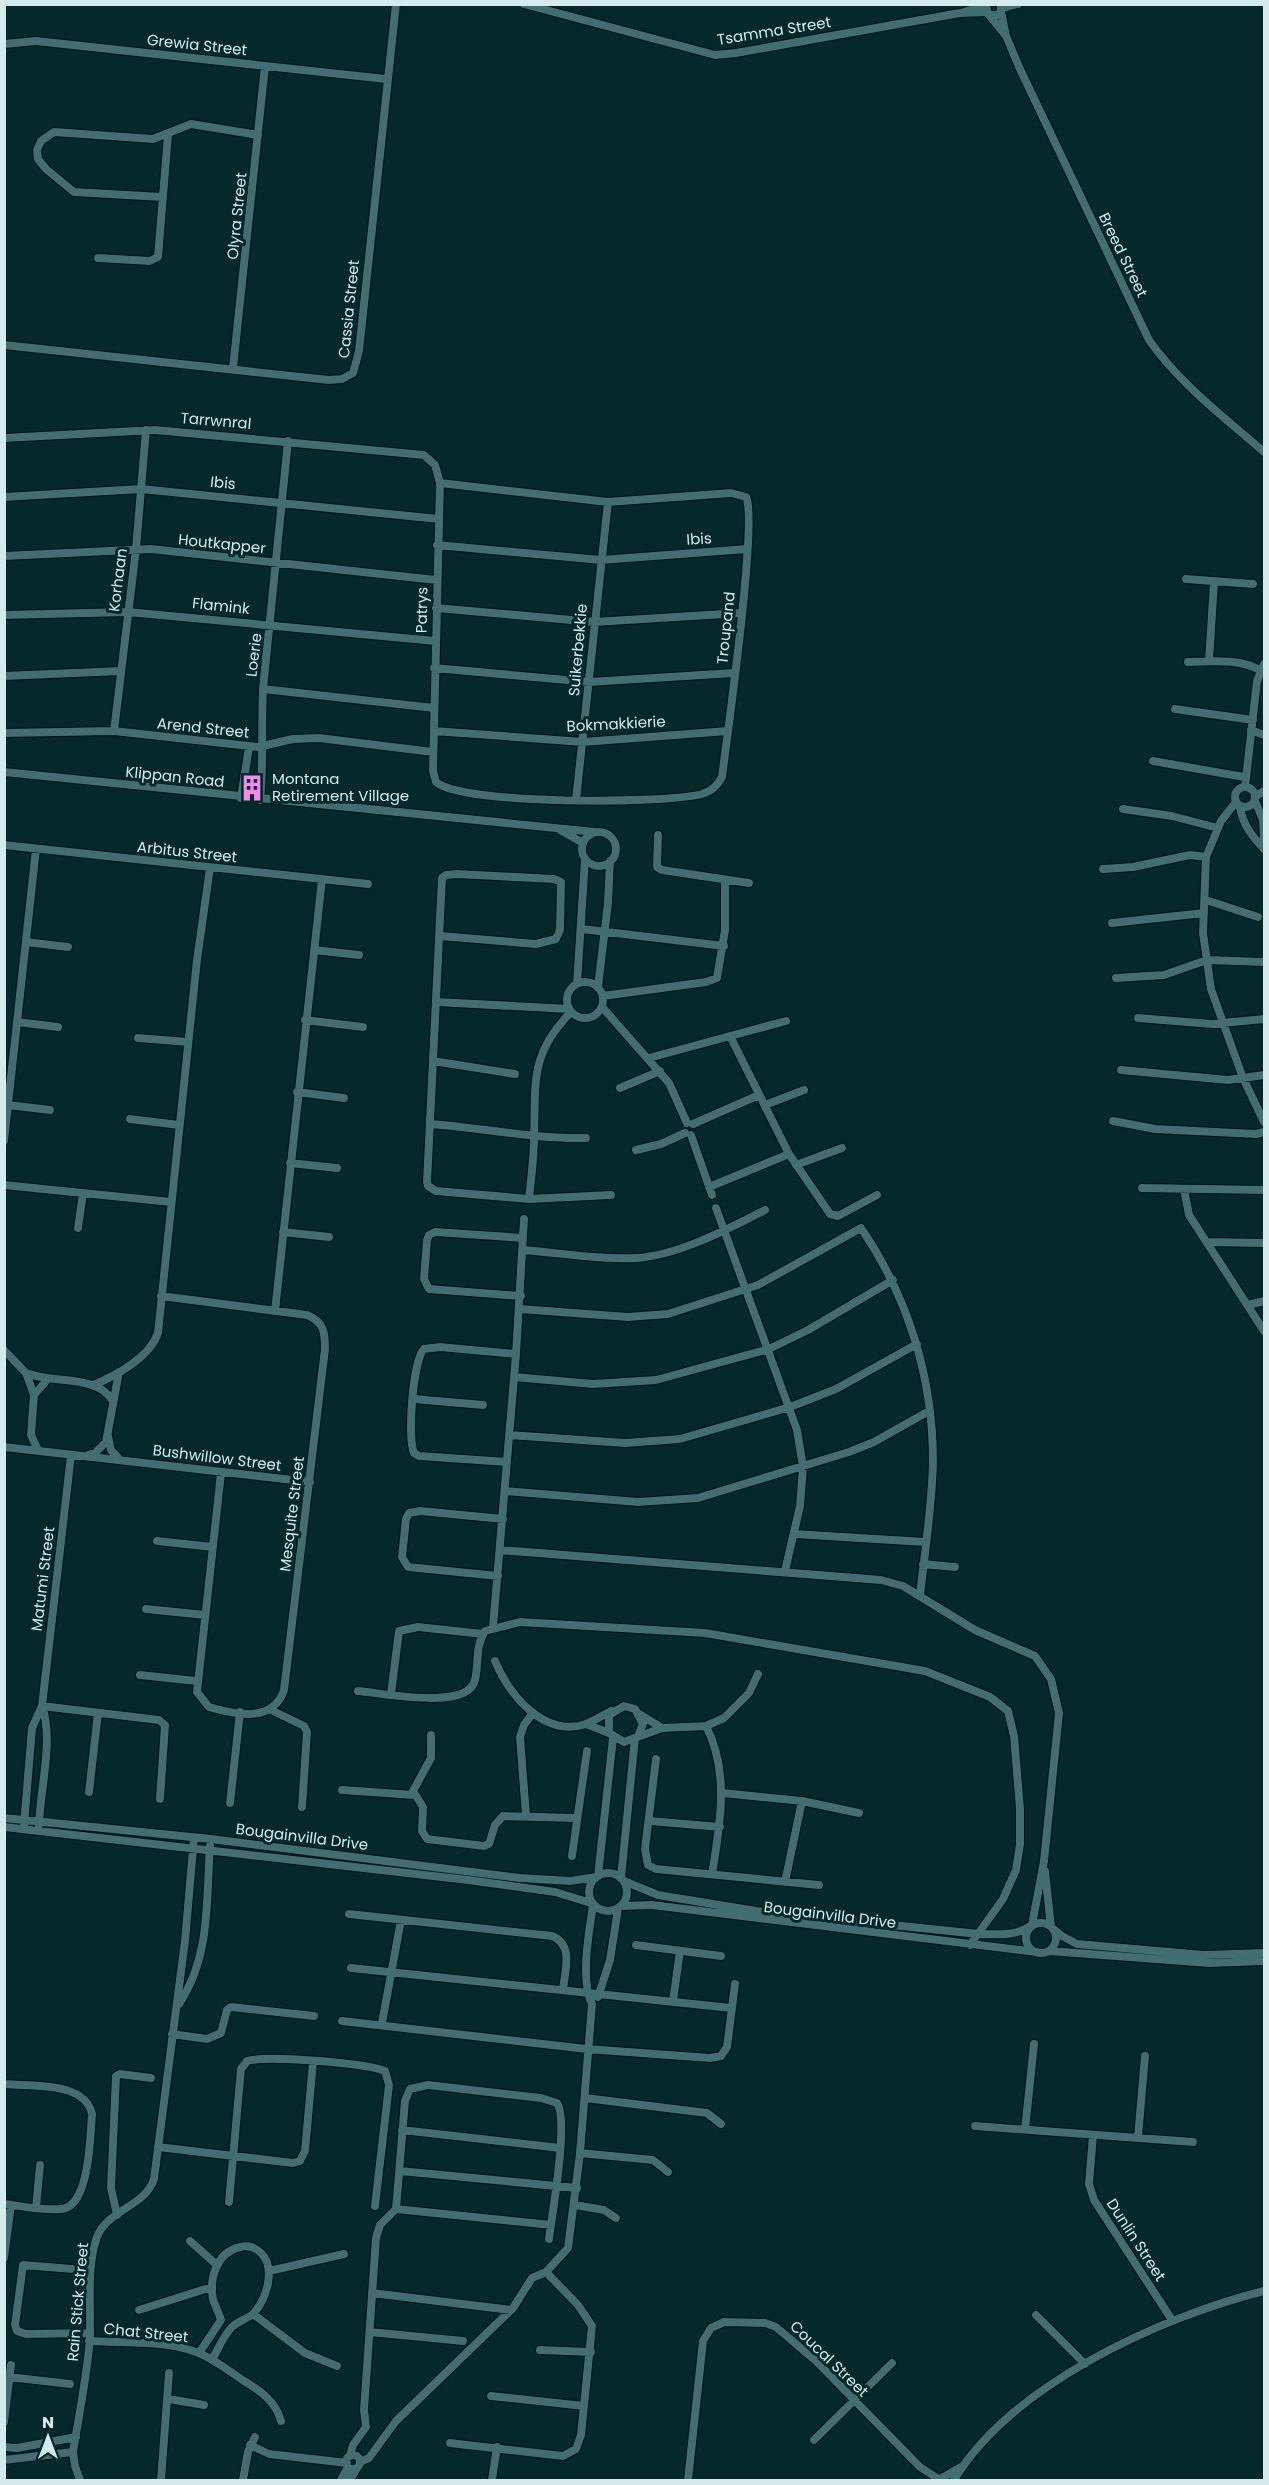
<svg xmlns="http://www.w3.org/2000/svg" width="1269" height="2485" font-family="Poppins,sans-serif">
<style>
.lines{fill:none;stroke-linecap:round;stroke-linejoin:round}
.minor-casing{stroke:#001011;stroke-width:10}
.minor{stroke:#426e71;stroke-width:8}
.labels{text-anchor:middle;stroke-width:6;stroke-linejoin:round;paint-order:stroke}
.street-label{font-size:15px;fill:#d4ebec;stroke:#05292b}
.poi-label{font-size:15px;fill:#d4ebec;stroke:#05292b;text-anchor:start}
</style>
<rect width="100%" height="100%" fill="#05292b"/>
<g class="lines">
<g class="minor-casing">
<path id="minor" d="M 524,4 L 715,55 L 736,53 L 960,13 L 986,12
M 1002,8 L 1018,4
M 1001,11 L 1006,36 L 1020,69 L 1149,340 C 1180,384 1224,417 1264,452
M 961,13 L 986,5 L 988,14 L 996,16 L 1001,11 L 1001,4
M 990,16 L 1006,36
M 4,44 L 36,41 L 386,79
M 162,197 L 74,192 L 46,169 L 38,159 L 37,150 L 41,141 L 54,132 L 153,139 L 191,124 L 258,135
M 98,258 L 150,261 L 158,257 L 168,135
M 4,345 L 329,380 L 342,379 L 353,373 L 359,351 L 396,4
M 233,368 L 265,66
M 4,438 L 155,430 L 424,455 L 435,465 L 440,483 L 433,771 L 436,782 C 462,805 664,804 702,794 C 712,791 717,786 722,777 C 727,737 758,519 746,497 L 731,493 L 608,502 L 440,483
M 4,497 L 141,489 L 439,519
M 437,545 L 601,560 L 747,549
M 4,556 L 151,549 L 436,580
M 1186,579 L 1253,584
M 436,608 L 594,622 L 741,613
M 4,615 L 128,612 L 435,641
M 1209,661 L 1214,582
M 1188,662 C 1213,661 1244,658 1264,673
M 434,668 L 589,682 L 734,673
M 4,676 L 121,671
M 263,689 L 434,708
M 1175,709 L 1253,720
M 1251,730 L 1264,735
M 114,731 L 136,549 L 146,430
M 434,731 L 583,742 L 728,731
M 4,733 L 114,731 L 258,747 L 293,739 L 319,738 L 433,752
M 1153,761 L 1244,777
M 4,772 L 595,832
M1235 797a10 10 0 1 1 20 0a10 10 0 1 1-20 0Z
M 1245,787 L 1257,681 L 1264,664
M 1256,796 L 1264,791
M 241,798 L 249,747
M 260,800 C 264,763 261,727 263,689 L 288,441
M 576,800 L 608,502
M 1255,801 L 1263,820 L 1264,838
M 1236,802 L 1221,821 L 1206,857 L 1203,933 L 1211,989 L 1243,1078 L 1264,1122
M 1240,806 C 1242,824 1252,836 1264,849
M 1123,809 L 1172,816 L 1218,828
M 560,830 L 583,843
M582 849a17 17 0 1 1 34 0a17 17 0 1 1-34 0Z
M 658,835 L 657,867 L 662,870 L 749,883
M 4,845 L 368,884
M 1103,869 L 1133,867 L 1190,855 L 1206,857
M 1206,900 L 1258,917
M 1112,923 L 1204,913
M 582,929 L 724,946
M 440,936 L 536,944 L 556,939 L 560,930 L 561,882 L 554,879 L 457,874 L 446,875 L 442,878 L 427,1182 L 428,1186 L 436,1191 L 529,1199 L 611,1195
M 26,942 L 68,947
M 314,950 L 359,955
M 1116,978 L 1164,975 L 1207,960 L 1264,962
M567 1000a18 18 0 1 1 36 0a18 18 0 1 1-36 0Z
M 577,984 L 585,859
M 598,987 L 608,903 L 610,861
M 603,996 L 706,982 L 717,978 L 725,930 L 725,881
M 437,1002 L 569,1009
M 602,1007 L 669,1083 L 687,1123
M 1138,1018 L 1212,1024 L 1264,1019
M 305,1020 L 363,1027
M 17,1022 L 58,1027
M 730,1036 L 789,1154 L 830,1214 L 838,1216 L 877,1195
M 138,1038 L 188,1042
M 649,1058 L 786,1021
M 433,1061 L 515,1074
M 1121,1070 L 1228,1080 L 1264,1075
M 620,1088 L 660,1071
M 297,1092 L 344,1098
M 8,1105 L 50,1110
M 765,1105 L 804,1090
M 130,1119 L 179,1125
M 1113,1121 L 1155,1129 L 1256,1134 L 1264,1132
M 431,1124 C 483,1128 533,1139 586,1138
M 693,1124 L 759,1095
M 691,1135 L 712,1195
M 4,1141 L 36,849
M 636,1150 L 661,1144 L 685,1133
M 290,1163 L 337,1168
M 796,1165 L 842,1148
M 4,1185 L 171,1202
M 709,1187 L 789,1154
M 1142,1188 L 1264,1190
M 1184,1189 L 1189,1215 L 1264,1331
M 529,1199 C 531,1178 534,1158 534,1138 C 536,1082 529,1055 571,1012
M 716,1208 L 797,1430 L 803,1467 L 800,1506 L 785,1571
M 78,1228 L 83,1193
M 283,1232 L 329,1237
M 1207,1242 L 1264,1243
M 523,1250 C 560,1253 600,1260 637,1258 C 679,1255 728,1229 765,1210
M 161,1296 L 307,1315 C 324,1322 325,1332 325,1349 L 284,1690 C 273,1723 236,1715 209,1707 L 197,1692 L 221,1473
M 521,1296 L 429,1289 L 424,1279 L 427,1240 L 429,1235 L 435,1232 L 523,1238
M 1248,1305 L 1264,1301
M 520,1309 L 628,1317 L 668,1314 L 758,1285 L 861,1228 C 908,1297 933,1377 933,1462 C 932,1506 925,1551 920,1595
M 275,1311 L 322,879
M 4,1350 L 26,1373 L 34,1395
M 26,1373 C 52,1384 96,1374 112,1400
M 514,1377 L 593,1384 L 656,1380 L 769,1349 L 808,1330 L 893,1280
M 93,1385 C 116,1376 150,1357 158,1333 L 197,960 L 210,868
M 414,1399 L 483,1405
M 509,1435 L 625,1443 L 680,1439 L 790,1407 L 836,1389 L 917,1344
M 108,1436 L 111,1450 L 120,1460
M 4,1447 L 310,1482
M 38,1450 L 31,1435 L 34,1395 L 47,1380
M 88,1455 L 95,1453 L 106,1442 L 119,1372
M 507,1462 L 419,1456 L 414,1453 C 407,1438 413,1360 424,1349 L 440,1347 L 516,1354
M 505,1491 L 638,1502 L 698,1498 L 849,1452 L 874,1442 L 929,1411
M 794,1534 L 925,1542
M 157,1541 L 213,1547
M 500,1550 L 881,1580 L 903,1586 L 975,1630 L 1035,1656 L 1051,1679 L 1059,1713 L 1044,1861 L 1032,1925 C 1015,1937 998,1934 979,1934 L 756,1911 L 658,1895 L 624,1881
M 923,1564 L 955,1567
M 498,1576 L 408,1567 L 402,1557 L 406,1519 L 409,1513 L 420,1511 L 503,1519
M 146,1609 L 205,1615
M 493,1627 L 516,1354 L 524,1219
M 495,1661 C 509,1694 543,1738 586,1724 C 594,1721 603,1715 611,1711
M 140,1675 L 196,1681
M 358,1691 C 383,1693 468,1711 475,1680 C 479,1663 475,1646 485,1631 L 520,1622 L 705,1633 L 925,1671 L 990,1697 L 1008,1711 L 1014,1736 L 1020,1809 L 1020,1844 L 1016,1870 L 1003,1899 L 970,1945
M 391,1694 L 399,1631 L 418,1627 L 483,1634
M 42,1706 L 159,1720 L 165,1725 L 160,1799
M 271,1710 L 304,1726 L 307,1732 L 302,1807
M 639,1714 L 662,1728
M 586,1724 L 609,1733
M 706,1726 C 730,1772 720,1825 712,1874
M 639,1734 L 643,1724 L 635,1709 L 624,1706 L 609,1715 L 609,1733 L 624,1742 L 662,1728 L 706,1726 L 724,1718 L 749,1693 L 758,1674
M 431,1735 L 431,1758 L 413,1791 L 423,1807 L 422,1831 L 427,1839 L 484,1846 L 489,1844 L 495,1825 L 503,1816 L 576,1818
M 656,1759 L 645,1849 L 648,1865 L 656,1869 L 819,1885
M 342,1790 L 414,1795
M 89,1792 L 98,1713
M 723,1793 L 802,1801 L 859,1813
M 230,1803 L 240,1712
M 526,1815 L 520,1737 L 524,1725 L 533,1713
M 4,1818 L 211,1839 L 520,1878 L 570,1881 L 596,1877
M 650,1821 L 720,1827
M 24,1825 L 32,1728 L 42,1706 L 71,1455
M 39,1825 C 40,1790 54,1739 42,1706
M 4,1827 L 468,1880 L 555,1892 L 591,1903
M 572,1856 L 587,1751
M 1045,1871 L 1051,1927 L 1062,1936 L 1077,1944 L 1204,1955 L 1264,1953
M589 1892a19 19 0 1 1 38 0a19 19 0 1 1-38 0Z
M 598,1876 L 613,1738
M 621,1878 L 635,1738
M 785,1882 L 802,1801
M 621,1906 L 652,1905 L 1037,1952
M 349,1914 L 552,1936 C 574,1945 565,1970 563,1990
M1026 1938a15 15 0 1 1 30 0a15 15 0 1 1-30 0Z
M 636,1945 L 721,1956
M 1049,1951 L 1209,1963 L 1264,1961
M 351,1968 L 731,2008
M 598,1997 L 610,1960 L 618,1909
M 673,2001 L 680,1951
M 179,2004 C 211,1956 206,1900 210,1846
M 342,2021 L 587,2049 L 710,2058 L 721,2056 L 727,2047 L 735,1984
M 382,2023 L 401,1920
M 172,2034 L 207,2039 L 221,2033 L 227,2010 L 231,2007 L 314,2016
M 4,2084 C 32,2087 85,2081 92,2114 C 90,2136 90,2207 61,2209 C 43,2211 22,2206 4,2204
M 585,2098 L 707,2113 L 721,2124
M 975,2126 L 1193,2142
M 402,2130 L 560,2148
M 1025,2130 L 1034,2044
M 1093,2135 L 1089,2184 L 1094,2200 L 1172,2320
M 1138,2137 L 1145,2056
M 158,2147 L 293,2163 L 300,2161 L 305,2151 L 313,2062
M 580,2153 L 653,2160 L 668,2172
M 400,2171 L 577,2188
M 229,2202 L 241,2069 L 247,2061 C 268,2055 365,2063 385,2071 L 389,2085 L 375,2206
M 575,2205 L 604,2210 L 616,2218
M 36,2208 L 40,2165
M 396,2209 L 551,2225
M 117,2215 L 111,2188 L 116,2076 L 120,2074 L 151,2078
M 190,2241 L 217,2265
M 4,2258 L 11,2205
M 85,2270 L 23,2265 L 15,2325 L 17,2331 L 26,2334 L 90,2333
M 269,2271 L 344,2254
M 372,2293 L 511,2310
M 139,2310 L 212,2287
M 253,2314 L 305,2353 L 337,2366
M 1036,2315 L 1085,2364
M 370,2332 L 463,2341
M 89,2341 C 124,2343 164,2340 196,2352 C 213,2358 229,2371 244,2381 C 261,2391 276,2402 281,2421
M 540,2350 L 591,2352
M 199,2353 L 221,2320 C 219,2313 215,2306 213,2299 C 209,2278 217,2252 240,2247 C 248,2245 255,2247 261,2253 C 276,2268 267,2298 254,2313 C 248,2319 237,2321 231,2328 C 223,2337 218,2349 212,2360
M 9,2377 L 70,2384
M 491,2396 L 584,2406
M 169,2399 L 204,2405
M 4,2422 L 11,2365
M 814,2440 L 892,2363
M 450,2443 L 563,2456 L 576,2449 L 581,2435 L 592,2326 L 578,2305 L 546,2272
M 250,2445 L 269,2454 L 347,2463
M 4,2447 L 17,2448 L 76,2437
M346 2462a7 7 0 1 1 14 0a7 7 0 1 1-14 0Z
M 350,2456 L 353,2445 L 366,2427 L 364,2410 L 376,2238 L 380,2225 L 396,2209 L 405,2101 L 410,2089 L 428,2085 L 541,2098 L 557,2103 C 569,2120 552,2214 549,2239
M 4,2460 L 73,2452
M 360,2462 L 369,2458 L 396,2421 L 513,2308 L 532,2278 L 546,2272 L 568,2248 L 580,2153 L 592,2004 C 580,1980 589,1932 593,1905
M 942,2478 L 961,2467
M 80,2480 L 75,2466 L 73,2452 C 79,2415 87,2376 90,2338 C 91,2306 86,2267 97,2237 C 108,2209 145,2207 154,2179 L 185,1941 L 194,1838
M 161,2480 L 169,2373
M 243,2480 L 248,2452 L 255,2437
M 341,2480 L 348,2467
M 350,2480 L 357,2468
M 492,2480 L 497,2447
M 688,2480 L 703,2341 L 711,2328 L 724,2322 L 765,2323 L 776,2327 L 816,2361 L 920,2467 L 937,2478
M 954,2480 C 1011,2385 1160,2317 1264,2291"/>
</g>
<use href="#minor" class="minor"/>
</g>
<defs>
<g id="building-bare" transform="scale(2.07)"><path d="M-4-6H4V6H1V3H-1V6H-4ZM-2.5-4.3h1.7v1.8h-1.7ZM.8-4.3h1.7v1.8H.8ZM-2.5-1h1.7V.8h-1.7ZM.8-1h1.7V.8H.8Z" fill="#f589ee" stroke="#05292b" stroke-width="2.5" paint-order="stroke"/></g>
</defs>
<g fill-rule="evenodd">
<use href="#building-bare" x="252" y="788"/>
</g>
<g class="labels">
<g class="street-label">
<text transform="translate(774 31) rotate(-9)" y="5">Tsamma Street</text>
<text transform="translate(197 45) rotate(6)" y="5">Grewia Street</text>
<text transform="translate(237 216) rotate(-84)" y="5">Olyra Street</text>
<text transform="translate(1123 255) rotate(64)" y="5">Breed Street</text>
<text transform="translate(349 309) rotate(-84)" y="5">Cassia Street</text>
<text transform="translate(216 421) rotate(5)" y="5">Tarrwnral</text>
<text transform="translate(223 483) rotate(6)" y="5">Ibis</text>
<text transform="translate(699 539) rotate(-4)" y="5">Ibis</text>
<text transform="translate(222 544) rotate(6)" y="5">Houtkapper</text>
<text transform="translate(118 580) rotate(-83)" y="5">Korhaan</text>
<text transform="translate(221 606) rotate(6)" y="5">Flamink</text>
<text transform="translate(422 610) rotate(-89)" y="5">Patrys</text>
<text transform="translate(726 628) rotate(-84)" y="5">Troupand</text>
<text transform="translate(578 650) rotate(-85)" y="5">Suikerbekkie</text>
<text transform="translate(254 655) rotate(-83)" y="5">Loerie</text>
<text transform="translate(616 724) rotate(-3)" y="5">Bokmakkierie</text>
<text transform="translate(203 728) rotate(6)" y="5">Arend Street</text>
<text transform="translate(175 777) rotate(6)" y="5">Klippan Road</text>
<text transform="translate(187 852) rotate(6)" y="5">Arbitus Street</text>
<text transform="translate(217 1458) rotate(7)" y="5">Bushwillow Street</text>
<text transform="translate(292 1514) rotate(-83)" y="5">Mesquite Street</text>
<text transform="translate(43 1579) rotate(-83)" y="5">Matumi Street</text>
<text transform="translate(302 1837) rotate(7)" y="5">Bougainvilla Drive</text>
<text transform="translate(830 1915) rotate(7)" y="5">Bougainvilla Drive</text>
<text transform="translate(1136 2240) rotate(57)" y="5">Dunlin Street</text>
<text transform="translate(78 2302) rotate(-85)" y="5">Rain Stick Street</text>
<text transform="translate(146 2333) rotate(6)" y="5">Chat Street</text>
<text transform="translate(829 2359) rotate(44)" y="5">Coucal Street</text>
</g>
<g class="poi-label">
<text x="272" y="784">Montana<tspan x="272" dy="17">Retirement Village</tspan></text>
</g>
</g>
<rect width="1269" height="2485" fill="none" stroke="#d4ebec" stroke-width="12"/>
<g transform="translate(48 2437)" stroke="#05292b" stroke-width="4.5" paint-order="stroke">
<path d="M0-4.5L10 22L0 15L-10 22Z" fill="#d4ebec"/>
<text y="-9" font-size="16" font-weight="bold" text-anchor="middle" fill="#d4ebec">N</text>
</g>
</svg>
